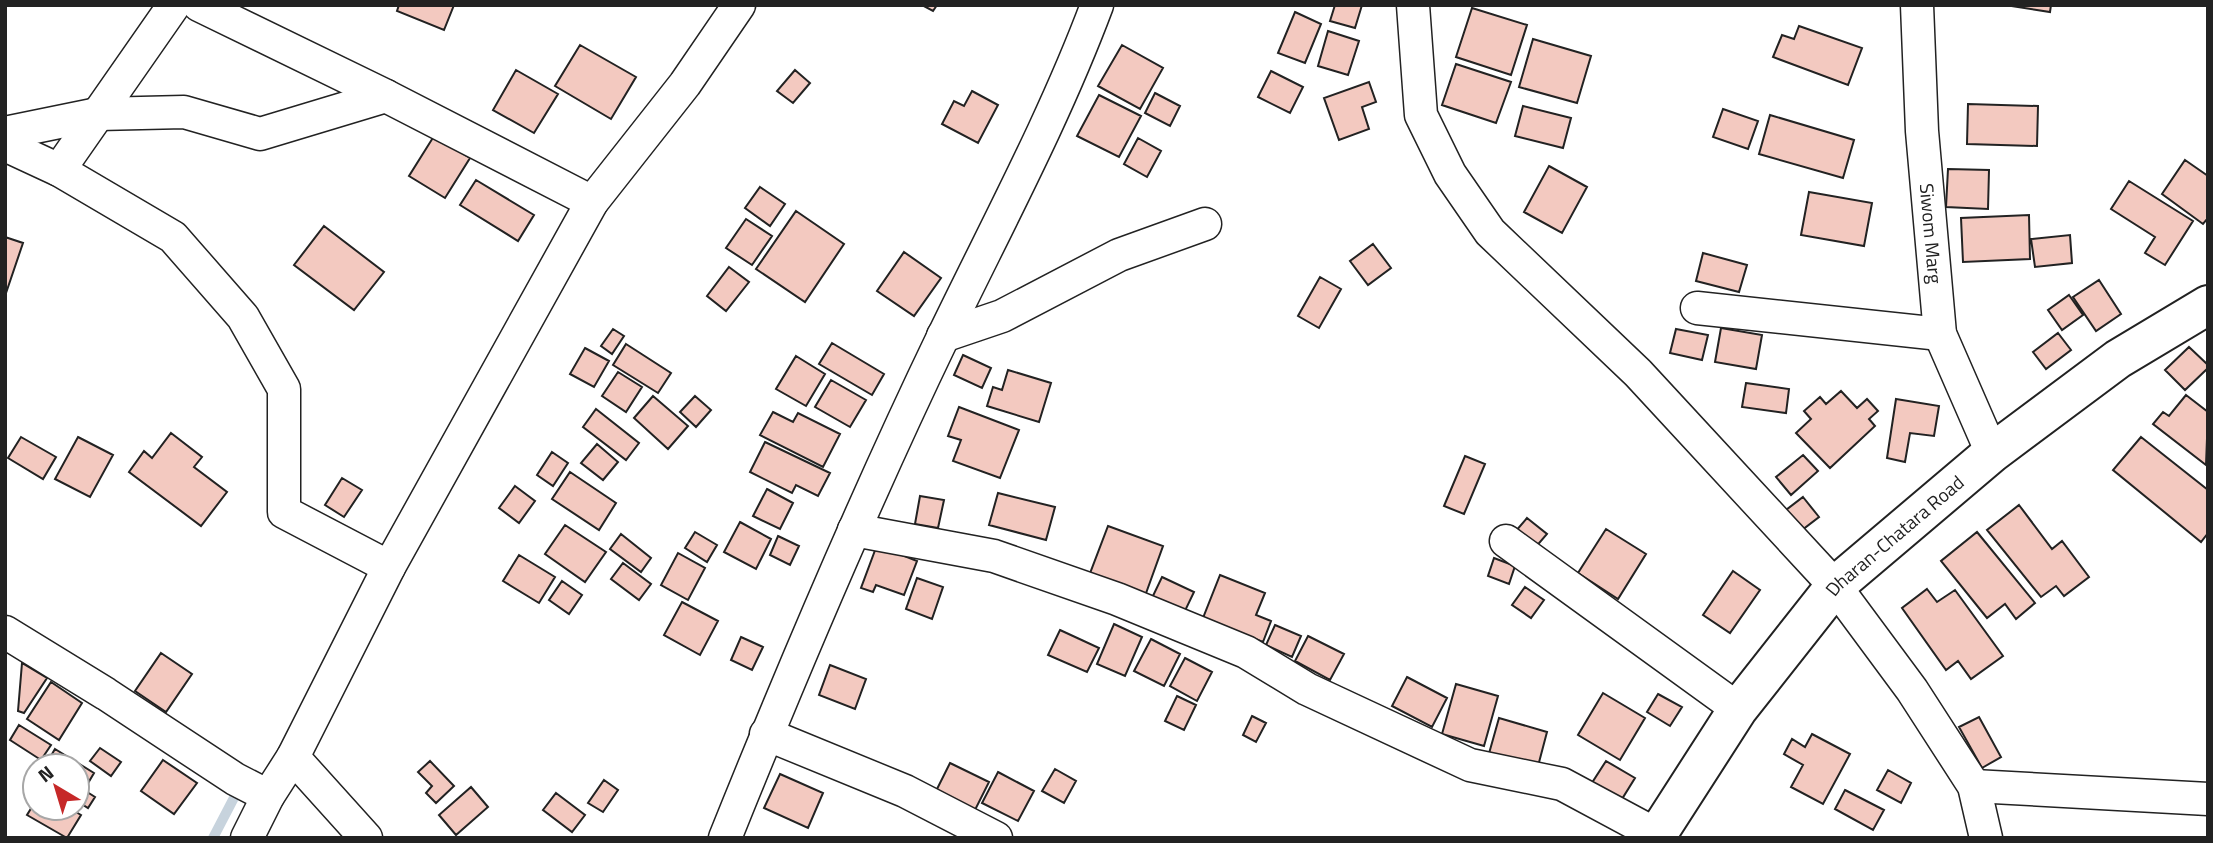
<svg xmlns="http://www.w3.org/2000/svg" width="2213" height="843" font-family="'Titillium Web',sans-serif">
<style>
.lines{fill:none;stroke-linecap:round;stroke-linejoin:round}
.stream{stroke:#c7d3dd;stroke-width:10}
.building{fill:#f3c9c0;stroke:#222;stroke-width:2}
.minor-casing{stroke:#222;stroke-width:35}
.primary-casing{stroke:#222;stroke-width:42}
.minor{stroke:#fff;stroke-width:32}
.primary{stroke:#fff;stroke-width:38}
.labels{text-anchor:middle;stroke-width:5;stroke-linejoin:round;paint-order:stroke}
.street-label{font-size:19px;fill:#222;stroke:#fff}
</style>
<rect width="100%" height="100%" fill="#fff"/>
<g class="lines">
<path class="stream" d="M 213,838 L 237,792"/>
</g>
<path class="building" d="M 399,5 L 454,5 L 444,30 L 397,11 Z
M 922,5 L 937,5 L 933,11 Z
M 1335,5 L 1362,5 L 1355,28 L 1330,21 Z
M 2005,5 L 2051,5 L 2050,12 Z
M 1472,8 L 1527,25 L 1511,75 L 1456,57 Z
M 1295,12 L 1321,24 L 1305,63 L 1278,53 Z
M 1799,26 L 1862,48 L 1848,85 L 1773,57 L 1782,35 L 1794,39 Z
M 1328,31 L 1359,41 L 1348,75 L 1318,66 Z
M 1533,39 L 1591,56 L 1577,103 L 1519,87 Z
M 580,45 L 636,77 L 611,119 L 555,86 Z
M 1122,45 L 1163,68 L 1140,109 L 1098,86 Z
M 1456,64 L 1511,82 L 1496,123 L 1442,105 Z
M 516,70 L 558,94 L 534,133 L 493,110 Z
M 795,70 L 810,83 L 793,103 L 777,91 Z
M 1271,71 L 1303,87 L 1290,113 L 1258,97 Z
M 1369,82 L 1376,102 L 1362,107 L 1369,129 L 1339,140 L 1324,98 Z
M 972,91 L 998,105 L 978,143 L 942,124 L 954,101 L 964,106 Z
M 1155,93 L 1180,106 L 1170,126 L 1145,113 Z
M 1099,95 L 1141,116 L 1119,157 L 1077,136 Z
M 1968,104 L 2038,106 L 2037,146 L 1967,144 Z
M 1523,106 L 1571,118 L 1563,148 L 1515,136 Z
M 1723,109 L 1758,121 L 1748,149 L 1713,137 Z
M 1770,115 L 1854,140 L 1843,178 L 1759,154 Z
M 434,136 L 470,158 L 445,198 L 409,176 Z
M 1138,138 L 1161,151 L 1147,177 L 1124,164 Z
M 2185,160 L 2208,176 L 2208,218 L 2203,224 L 2162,194 Z
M 1549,166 L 1587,187 L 1562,233 L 1524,212 Z
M 1948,169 L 1989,170 L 1988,209 L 1946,207 Z
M 476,180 L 534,215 L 518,241 L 460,205 Z
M 2129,181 L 2193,221 L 2165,265 L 2145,253 L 2155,237 L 2111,209 Z
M 760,187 L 785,204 L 770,226 L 745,208 Z
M 1809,192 L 1872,203 L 1864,246 L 1801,235 Z
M 796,211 L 844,244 L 805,302 L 756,269 Z
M 2029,215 L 2030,259 L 1963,262 L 1961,218 Z
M 746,219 L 772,236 L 752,265 L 726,248 Z
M 324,226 L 384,272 L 354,310 L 294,265 Z
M 2070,235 L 2072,263 L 2035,267 L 2031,239 Z
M 5,237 L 23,243 L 5,296 Z
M 1373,244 L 1391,268 L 1368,285 L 1350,261 Z
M 904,252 L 941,278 L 914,316 L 877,291 Z
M 1703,253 L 1747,265 L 1739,292 L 1696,281 Z
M 729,267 L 749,282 L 726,311 L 707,296 Z
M 1320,277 L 1341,289 L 1319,328 L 1298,316 Z
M 2099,280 L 2121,314 L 2096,331 L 2073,297 Z
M 2069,295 L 2083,315 L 2062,330 L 2048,310 Z
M 1721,328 L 1762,335 L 1756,369 L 1715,362 Z
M 613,329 L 624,336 L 612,354 L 601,346 Z
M 1676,329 L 1708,335 L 1702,360 L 1670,353 Z
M 2058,333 L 2071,350 L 2046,369 L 2033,352 Z
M 832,343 L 884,374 L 872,395 L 819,364 Z
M 626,344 L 671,373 L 658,393 L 613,365 Z
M 2189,347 L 2208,365 L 2208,368 L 2185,390 L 2165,370 Z
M 585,348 L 609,361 L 594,387 L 570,374 Z
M 963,355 L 991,368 L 982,388 L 954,375 Z
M 796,356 L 825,374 L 806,406 L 776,389 Z
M 1008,370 L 1051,383 L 1039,422 L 987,406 L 993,387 L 1002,390 Z
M 618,372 L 642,387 L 626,412 L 602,396 Z
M 831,380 L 866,400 L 850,427 L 815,407 Z
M 1746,383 L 1789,389 L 1786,413 L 1742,407 Z
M 1841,391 L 1857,408 L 1867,399 L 1878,411 L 1869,419 L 1875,426 L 1830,468 L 1796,433 L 1811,419 L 1804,411 L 1820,397 L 1826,404 Z
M 2186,395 L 2208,412 L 2206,465 L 2153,424 L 2163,412 L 2169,416 Z
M 653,396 L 688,426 L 668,449 L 634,418 Z
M 695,396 L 711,410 L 696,427 L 680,412 Z
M 1896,399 L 1939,406 L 1934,436 L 1910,433 L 1905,462 L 1887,458 Z
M 959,407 L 1019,430 L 1000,478 L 953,461 L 961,440 L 948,436 Z
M 596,409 L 639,443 L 626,460 L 583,427 Z
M 773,412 L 793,422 L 798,413 L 840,434 L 823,467 L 760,435 Z
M 171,433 L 202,457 L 194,467 L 227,492 L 201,526 L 129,472 L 144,451 L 152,458 Z
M 21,437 L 56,457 L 43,479 L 8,458 Z
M 78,437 L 113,455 L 90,497 L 55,479 Z
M 2141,437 L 2208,490 L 2208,533 L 2201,542 L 2113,470 Z
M 765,442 L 830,473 L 818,496 L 796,485 L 792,493 L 750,472 Z
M 597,444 L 618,462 L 603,480 L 581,463 Z
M 552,452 L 568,463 L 553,486 L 537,475 Z
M 1803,455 L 1818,471 L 1791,495 L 1776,477 Z
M 1465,456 L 1485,464 L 1464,514 L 1444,506 Z
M 570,472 L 616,503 L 599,530 L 552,499 Z
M 342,478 L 362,490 L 344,517 L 325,505 Z
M 515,486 L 535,501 L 519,523 L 499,508 Z
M 767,489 L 793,503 L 780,529 L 753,516 Z
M 998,493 L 1055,507 L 1046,540 L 989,525 Z
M 920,496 L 944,500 L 938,528 L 915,524 Z
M 1803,497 L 1819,517 L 1802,530 L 1786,510 Z
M 2019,505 L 2052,549 L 2062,541 L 2089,577 L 2064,596 L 2056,586 L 2041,597 L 1987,530 Z
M 1527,518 L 1547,534 L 1534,549 L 1515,532 Z
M 740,522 L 771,539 L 756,569 L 724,552 Z
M 565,525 L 606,552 L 585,582 L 545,554 Z
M 1108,526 L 1163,546 L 1145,596 L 1089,576 Z
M 1606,529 L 1646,554 L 1618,599 L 1578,573 Z
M 695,532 L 717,545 L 707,562 L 685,548 Z
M 1977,532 L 2035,603 L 2016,619 L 2005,604 L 1987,618 L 1941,561 Z
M 621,534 L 651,558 L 641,572 L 610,549 Z
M 778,536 L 799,546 L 790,565 L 770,555 Z
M 877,545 L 917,561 L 904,595 L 876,585 L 873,592 L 861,588 Z
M 678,553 L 705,568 L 688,600 L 661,585 Z
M 519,555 L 555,577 L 539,603 L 503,581 Z
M 1494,558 L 1515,566 L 1509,584 L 1488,576 Z
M 623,563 L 651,584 L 639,600 L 611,579 Z
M 1733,571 L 1760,590 L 1730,633 L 1703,615 Z
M 1220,575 L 1265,593 L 1256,615 L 1271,621 L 1263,642 L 1203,618 Z
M 1162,577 L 1194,592 L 1183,615 L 1151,600 Z
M 917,578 L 943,587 L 932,619 L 906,609 Z
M 562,581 L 582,595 L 569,614 L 549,600 Z
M 1525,587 L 1544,600 L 1531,618 L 1512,605 Z
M 1927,589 L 1937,602 L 1955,590 L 2003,656 L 1971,679 L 1958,661 L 1946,670 L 1902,608 Z
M 682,602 L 718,621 L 700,655 L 664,635 Z
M 1114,624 L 1142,637 L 1125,676 L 1097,664 Z
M 1275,625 L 1301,636 L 1292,657 L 1266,645 Z
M 1060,630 L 1099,648 L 1087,672 L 1048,655 Z
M 1308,636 L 1344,654 L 1330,680 L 1295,661 Z
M 741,637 L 763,647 L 752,670 L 731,660 Z
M 1151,639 L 1180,654 L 1164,686 L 1134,671 Z
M 161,653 L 192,674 L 166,712 L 135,691 Z
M 1185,658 L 1212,672 L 1197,701 L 1170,686 Z
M 22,663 L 47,678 L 24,713 L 18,711 Z
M 830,665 L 866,679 L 855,709 L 819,695 Z
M 1407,677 L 1447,698 L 1432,727 L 1392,706 Z
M 51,682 L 82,703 L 59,740 L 27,719 Z
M 1456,684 L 1498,696 L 1484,746 L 1442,734 Z
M 1603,693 L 1645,718 L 1620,760 L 1578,735 Z
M 1658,694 L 1682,707 L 1670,726 L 1647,712 Z
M 1177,696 L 1196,705 L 1184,730 L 1165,721 Z
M 1252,716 L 1266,723 L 1256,742 L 1243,735 Z
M 1979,717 L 2001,757 L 1982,768 L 1959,727 Z
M 1499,718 L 1547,732 L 1537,770 L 1488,757 Z
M 19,725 L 51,745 L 41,760 L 10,740 Z
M 1812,734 L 1850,754 L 1823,804 L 1791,787 L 1803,765 L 1784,754 L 1792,739 L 1805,747 Z
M 100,748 L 121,762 L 111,776 L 90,761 Z
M 55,749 L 94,773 L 84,790 L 95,797 L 88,808 L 77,801 L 77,766 L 45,766 Z
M 163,760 L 197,783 L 174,814 L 141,791 Z
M 430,761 L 454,786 L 436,803 L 426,793 L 432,786 L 418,772 Z
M 1606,761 L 1635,778 L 1617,807 L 1588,789 Z
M 950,763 L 989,782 L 975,810 L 936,791 Z
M 1055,769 L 1076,781 L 1064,803 L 1042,791 Z
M 1888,770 L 1911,783 L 1901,803 L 1877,790 Z
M 998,772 L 1034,791 L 1018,821 L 982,803 Z
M 780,774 L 823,793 L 808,828 L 764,808 Z
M 604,780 L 618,790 L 603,812 L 588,803 Z
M 471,787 L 488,807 L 456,835 L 439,815 Z
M 1845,790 L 1884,810 L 1873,830 L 1835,809 Z
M 556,793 L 585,815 L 572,832 L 543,810 Z
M 35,802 L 35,808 L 69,808 L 81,815 L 67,838 L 27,815 Z"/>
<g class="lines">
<g class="minor-casing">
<g id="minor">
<path d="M 199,5 L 386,96 L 592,202"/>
<path d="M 1413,5 L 1421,115 L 1450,174 L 1490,232 L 1638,373 L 1835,586 L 1912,690 L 1974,786 L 1986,838"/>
<path id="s1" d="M 1917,5 L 1922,131 L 1940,334 L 1992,453"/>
<path d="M 5,133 L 98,114 L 184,112 L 260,134 L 386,96"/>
<path d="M 5,145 L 59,170 L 173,237 L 243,317 L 284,389 L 284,512 L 389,567"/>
<path d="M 59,170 L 174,5"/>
<path d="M 1697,308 L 1940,334"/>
<path d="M 943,336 L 1002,316 L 1119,255 L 1205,224"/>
<path d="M 854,530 L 994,556 L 1117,599 L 1246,652 L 1307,689 L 1470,765 L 1562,784 L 1657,835"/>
<path d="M 1506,541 L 1738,709"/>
<path d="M 5,632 L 106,694 L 235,779 L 268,796"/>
<path d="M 766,734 L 905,791 L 996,838"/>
<path d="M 293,757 L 366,838"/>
<path d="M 1974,786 L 2208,799"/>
<path d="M 247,838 L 268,796 L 293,757 L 389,567 L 592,202 L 685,84 L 739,5"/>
<path d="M 725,838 C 793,669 864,501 943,337 C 996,227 1054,120 1097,5"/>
</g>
</g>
<g class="primary-casing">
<g id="primary">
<path id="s2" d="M 1655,838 L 1738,709 L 1835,586 L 1992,453 L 2118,359 L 2208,305"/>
</g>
</g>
<use href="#minor" class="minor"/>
<use href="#primary" class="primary"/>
</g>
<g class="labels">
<g class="street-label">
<text dy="7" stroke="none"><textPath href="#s1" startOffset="229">Siwom Marg</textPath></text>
<text dy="7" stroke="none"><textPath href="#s2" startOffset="388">Dharan-Chatara Road</textPath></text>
</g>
</g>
<rect width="2213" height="843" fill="none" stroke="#222222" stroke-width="14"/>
<g transform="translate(56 787) rotate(322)"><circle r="33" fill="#ffffff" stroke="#a7a7a7" stroke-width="2"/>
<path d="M0-5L12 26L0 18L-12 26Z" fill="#c62828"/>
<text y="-10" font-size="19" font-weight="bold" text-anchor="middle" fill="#222222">N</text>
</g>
</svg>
